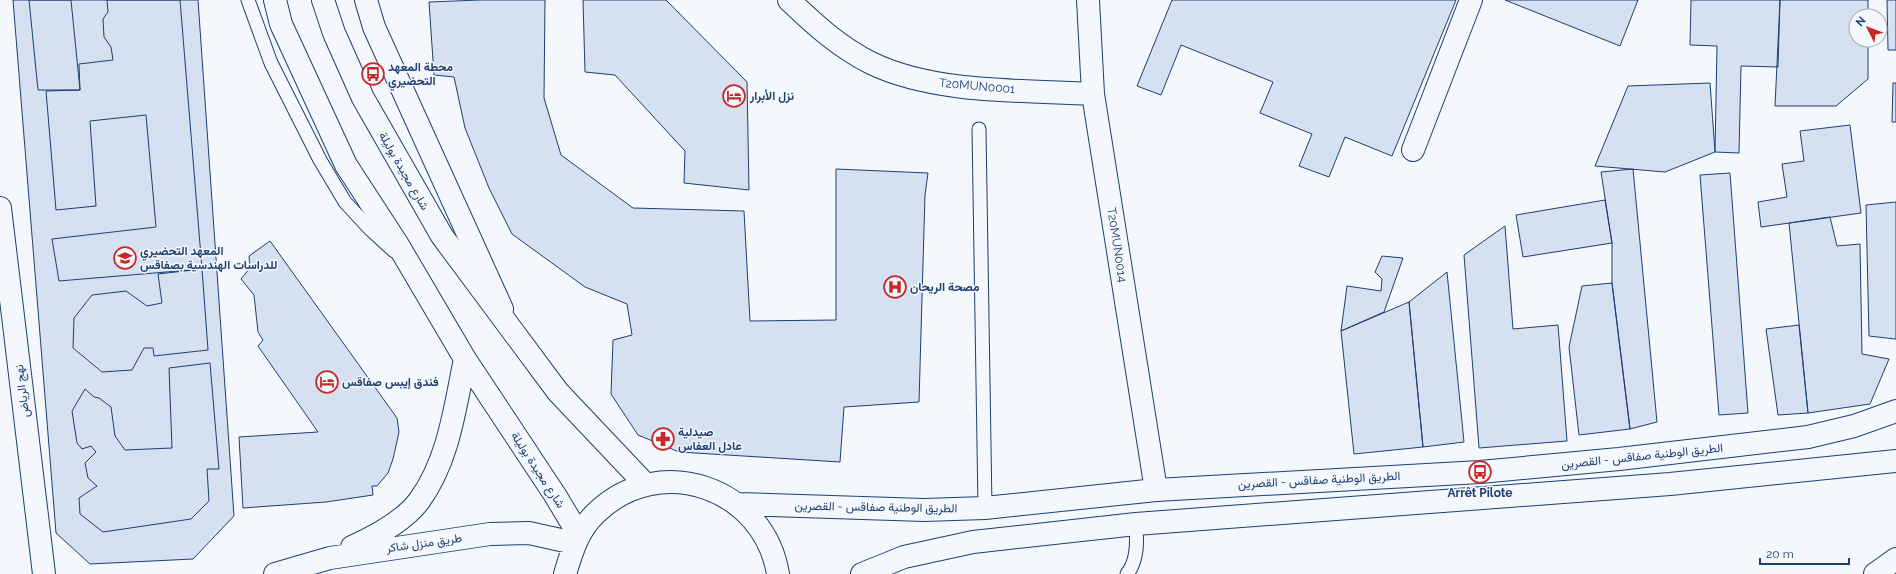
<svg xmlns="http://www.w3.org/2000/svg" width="1896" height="574" font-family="Raleway,Vazirmatn,sans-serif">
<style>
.building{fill:#d5e0f0;stroke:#1d3f73}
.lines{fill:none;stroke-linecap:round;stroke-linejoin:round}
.service-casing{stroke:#1d3f73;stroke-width:15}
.minor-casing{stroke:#1d3f73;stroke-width:24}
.tertiary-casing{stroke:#1d3f73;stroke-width:24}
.primary-casing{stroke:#1d3f73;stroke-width:24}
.service{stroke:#f4f7fb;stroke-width:13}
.minor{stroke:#f4f7fb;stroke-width:22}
.tertiary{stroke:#f4f7fb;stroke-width:22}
.primary{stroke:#f4f7fb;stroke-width:22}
.labels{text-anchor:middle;stroke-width:3;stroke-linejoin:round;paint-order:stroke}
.poi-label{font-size:12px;font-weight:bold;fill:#1d3f73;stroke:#f4f7fb;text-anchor:start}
.street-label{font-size:12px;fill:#1d3f73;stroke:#f4f7fb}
</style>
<rect width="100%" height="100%" fill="#f4f7fb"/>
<path class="building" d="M 13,0 L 198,0 L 234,516 L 193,559 L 90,564 L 56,533 Z
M 29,0 L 71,0 L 80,90 L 38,90 Z
M 107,0 L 180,0 L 202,269 L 59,281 L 52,239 L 156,227 L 146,115 L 90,121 L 96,206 L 56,210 L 46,91 L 80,90 L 79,64 L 113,60 L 111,47 L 104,37 L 103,19 L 108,12 Z
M 480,0 L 545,0 L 544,98 L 561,155 L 633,208 L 744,211 L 750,321 L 836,320 L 836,169 L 928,173 L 925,195 L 919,402 L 844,407 L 840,462 L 679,452 L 638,435 L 611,394 L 613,340 L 632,335 L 627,304 L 585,287 L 512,234 L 489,188 L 465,128 L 454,77 L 434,75 L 429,2 Z
M 583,0 L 666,0 L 747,82 L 749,190 L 684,183 L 685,151 L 615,75 L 585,72 Z
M 1172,0 L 1456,0 L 1392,156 L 1345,137 L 1329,177 L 1299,166 L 1312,134 L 1260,113 L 1273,82 L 1181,45 L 1161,95 L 1137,86 Z
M 1505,0 L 1638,0 L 1620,46 Z
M 1691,0 L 1780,0 L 1778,67 L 1741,66 L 1739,153 L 1715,152 L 1717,46 L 1690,45 Z
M 1780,0 L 1868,0 L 1868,16 L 1856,16 L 1856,40 L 1868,40 L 1868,79 L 1836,106 L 1775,106 Z
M 1887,0 L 1896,0 L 1896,50 L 1888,50 Z
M 1710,83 L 1715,152 L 1665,172 L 1595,166 L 1628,86 Z
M 1893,83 L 1896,83 L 1896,122 L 1892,122 Z
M 1850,125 L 1861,213 L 1761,227 L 1758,202 L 1787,197 L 1782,164 L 1804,161 L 1800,131 Z
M 1633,169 L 1657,422 L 1630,429 L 1612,283 L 1612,243 L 1601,172 Z
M 1730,173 L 1748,413 L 1719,415 L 1700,175 Z
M 1605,200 L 1612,243 L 1523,257 L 1516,215 Z
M 1896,202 L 1896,339 L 1895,339 L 1869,336 L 1866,205 Z
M 1830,217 L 1837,246 L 1860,244 L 1862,354 L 1889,359 L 1870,404 L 1808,413 L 1789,223 Z
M 1505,226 L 1513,329 L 1558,325 L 1567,441 L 1479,448 L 1464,255 Z
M 270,241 L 397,418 L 399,432 L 393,459 L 388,473 L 377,486 L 372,486 L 373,495 L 326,502 L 243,508 L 239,437 L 318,432 L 258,346 L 263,340 L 258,332 L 254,295 L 241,279 L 250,268 L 249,256 Z
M 1382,256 L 1403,258 L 1384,312 L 1341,331 L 1347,286 L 1381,291 L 1382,279 L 1375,272 Z
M 202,269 L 208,350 L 154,356 L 153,348 L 144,348 L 132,370 L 102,372 L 73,348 L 74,318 L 92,295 L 126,291 L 147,306 L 162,303 L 158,274 Z
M 1447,272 L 1464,442 L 1423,447 L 1409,302 Z
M 1612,283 L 1630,429 L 1579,435 L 1569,347 L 1582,286 Z
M 1409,302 L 1423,447 L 1354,454 L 1341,331 Z
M 1799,325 L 1808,413 L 1778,415 L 1766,329 Z
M 210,363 L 219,469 L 207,469 L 209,501 L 191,519 L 103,532 L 80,514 L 79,498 L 97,486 L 88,478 L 85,463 L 96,452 L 91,446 L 82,449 L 77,443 L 72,411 L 85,389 L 94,397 L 99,398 L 111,407 L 115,436 L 125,450 L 172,448 L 169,368 Z"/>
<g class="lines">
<g class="service-casing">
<path id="service" d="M 248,0 L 271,63 L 320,160 L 345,202 L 370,229 L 394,251
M 979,129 L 985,508
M 1127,574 C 1138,560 1137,541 1136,524"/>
</g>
<g class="minor-casing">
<path id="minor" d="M 366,0 L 374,27 L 502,309
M 789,0 C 814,24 839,47 871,63 C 935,94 1023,90 1093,94
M 1088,0 L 1093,94 L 1156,490
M 1413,150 L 1471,0
M 0,208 L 44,574"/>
</g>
<g class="tertiary-casing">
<path id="tertiary" d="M 1875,574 L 1896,559"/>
</g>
<g class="primary-casing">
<path id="primary" d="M 275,0 L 281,24 L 346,165 L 398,245 L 465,359 L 555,495 L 579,535
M 323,0 L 334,33 L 363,98 L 442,236 L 558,392 L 646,485
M 737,504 L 924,510 L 985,508 L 1156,490 L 1480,472 L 1619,459 L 1808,437 L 1854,426 L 1896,411
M 352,547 C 374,537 404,521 419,501 C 449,460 455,407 465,359
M 275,574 L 330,558 L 490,534 L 529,533 L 574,543
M 565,574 C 572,551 578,530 596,513 C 660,451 764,488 778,574
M 862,574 L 904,557 L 973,542 L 1136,524 L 1670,484 L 1896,461"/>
</g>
<use href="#service" class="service"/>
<use href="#minor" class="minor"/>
<use href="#tertiary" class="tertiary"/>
<use href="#primary" class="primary"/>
</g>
<defs>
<g id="bus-ring" transform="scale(1.15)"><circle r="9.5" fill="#f4f7fb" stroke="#c62828" stroke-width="1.5"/><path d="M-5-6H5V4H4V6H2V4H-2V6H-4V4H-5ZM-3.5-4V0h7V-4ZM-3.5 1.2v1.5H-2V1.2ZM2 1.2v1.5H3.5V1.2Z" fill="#c62828"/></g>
<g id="hotel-ring" transform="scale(1.15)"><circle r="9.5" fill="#f4f7fb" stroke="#c62828" stroke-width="1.5"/><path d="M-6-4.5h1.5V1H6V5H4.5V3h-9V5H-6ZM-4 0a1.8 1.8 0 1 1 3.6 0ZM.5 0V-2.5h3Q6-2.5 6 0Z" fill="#c62828"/></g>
<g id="university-ring" transform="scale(1.15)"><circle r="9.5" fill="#f4f7fb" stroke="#c62828" stroke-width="1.5"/><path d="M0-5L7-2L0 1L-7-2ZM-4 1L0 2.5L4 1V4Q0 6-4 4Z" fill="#c62828"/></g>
<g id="hospital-ring" transform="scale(1.15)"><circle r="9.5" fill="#f4f7fb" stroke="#c62828" stroke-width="1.5"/><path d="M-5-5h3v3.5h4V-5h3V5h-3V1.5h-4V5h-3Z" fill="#c62828"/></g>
<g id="pharmacy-ring" transform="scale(1.15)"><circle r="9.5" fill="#f4f7fb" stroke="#c62828" stroke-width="1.5"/><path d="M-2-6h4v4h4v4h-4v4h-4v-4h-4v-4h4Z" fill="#c62828"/></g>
</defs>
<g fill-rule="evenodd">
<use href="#bus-ring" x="373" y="74"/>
<use href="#hotel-ring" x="734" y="96"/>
<use href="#university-ring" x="125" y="258"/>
<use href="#hospital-ring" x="895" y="287"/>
<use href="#hotel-ring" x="327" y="382"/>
<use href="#pharmacy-ring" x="663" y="439"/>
<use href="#bus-ring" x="1480" y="472"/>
</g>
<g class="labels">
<g class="poi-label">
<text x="388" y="71">محطة المعهد<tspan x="388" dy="14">التحضيري</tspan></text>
<text x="750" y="100">نزل الأبرار</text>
<text x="140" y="255">المعهد التحضيري<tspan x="140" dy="14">للدراسات الهندسية بصفاقس</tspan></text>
<text x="910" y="291">مصحة الريحان</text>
<text x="342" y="386">فندق إيبس صفاقس</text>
<text x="678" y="436">صيدلية<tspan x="678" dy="14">عادل العفاس</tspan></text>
<text x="1480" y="497" text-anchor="middle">Arrêt Pilote</text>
</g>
<g class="street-label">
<text transform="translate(977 86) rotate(5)" y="4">T20MUN0001</text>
<text transform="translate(404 171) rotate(60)" y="4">شارع مجيدة بوليلة</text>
<text transform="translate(1117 245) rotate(81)" y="4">T20MUN0014</text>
<text transform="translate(22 391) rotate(-97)" y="4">نهج الرياض</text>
<text transform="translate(1642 456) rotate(-6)" y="4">الطريق الوطنية صفاقس - القصرين</text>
<text transform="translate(538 470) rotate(57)" y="4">شارع مجيدة بوليلة</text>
<text transform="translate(1319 480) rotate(-3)" y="4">الطريق الوطنية صفاقس - القصرين</text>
<text transform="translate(876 507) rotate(1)" y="4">الطريق الوطنية صفاقس - القصرين</text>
<text transform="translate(424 543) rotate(-8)" y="4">طريق منزل شاكر</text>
</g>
</g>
<g transform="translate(1868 28) rotate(312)"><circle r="19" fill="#f4f7fb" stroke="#9eadc5"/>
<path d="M0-3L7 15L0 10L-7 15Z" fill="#c62828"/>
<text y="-6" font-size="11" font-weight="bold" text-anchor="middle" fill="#1d3f73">N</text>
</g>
<path d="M1760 558v6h89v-6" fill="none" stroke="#1d3f73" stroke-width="2"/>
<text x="1766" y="558" font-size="12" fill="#1d3f73" stroke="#f4f7fb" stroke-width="3" paint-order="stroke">20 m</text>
</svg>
